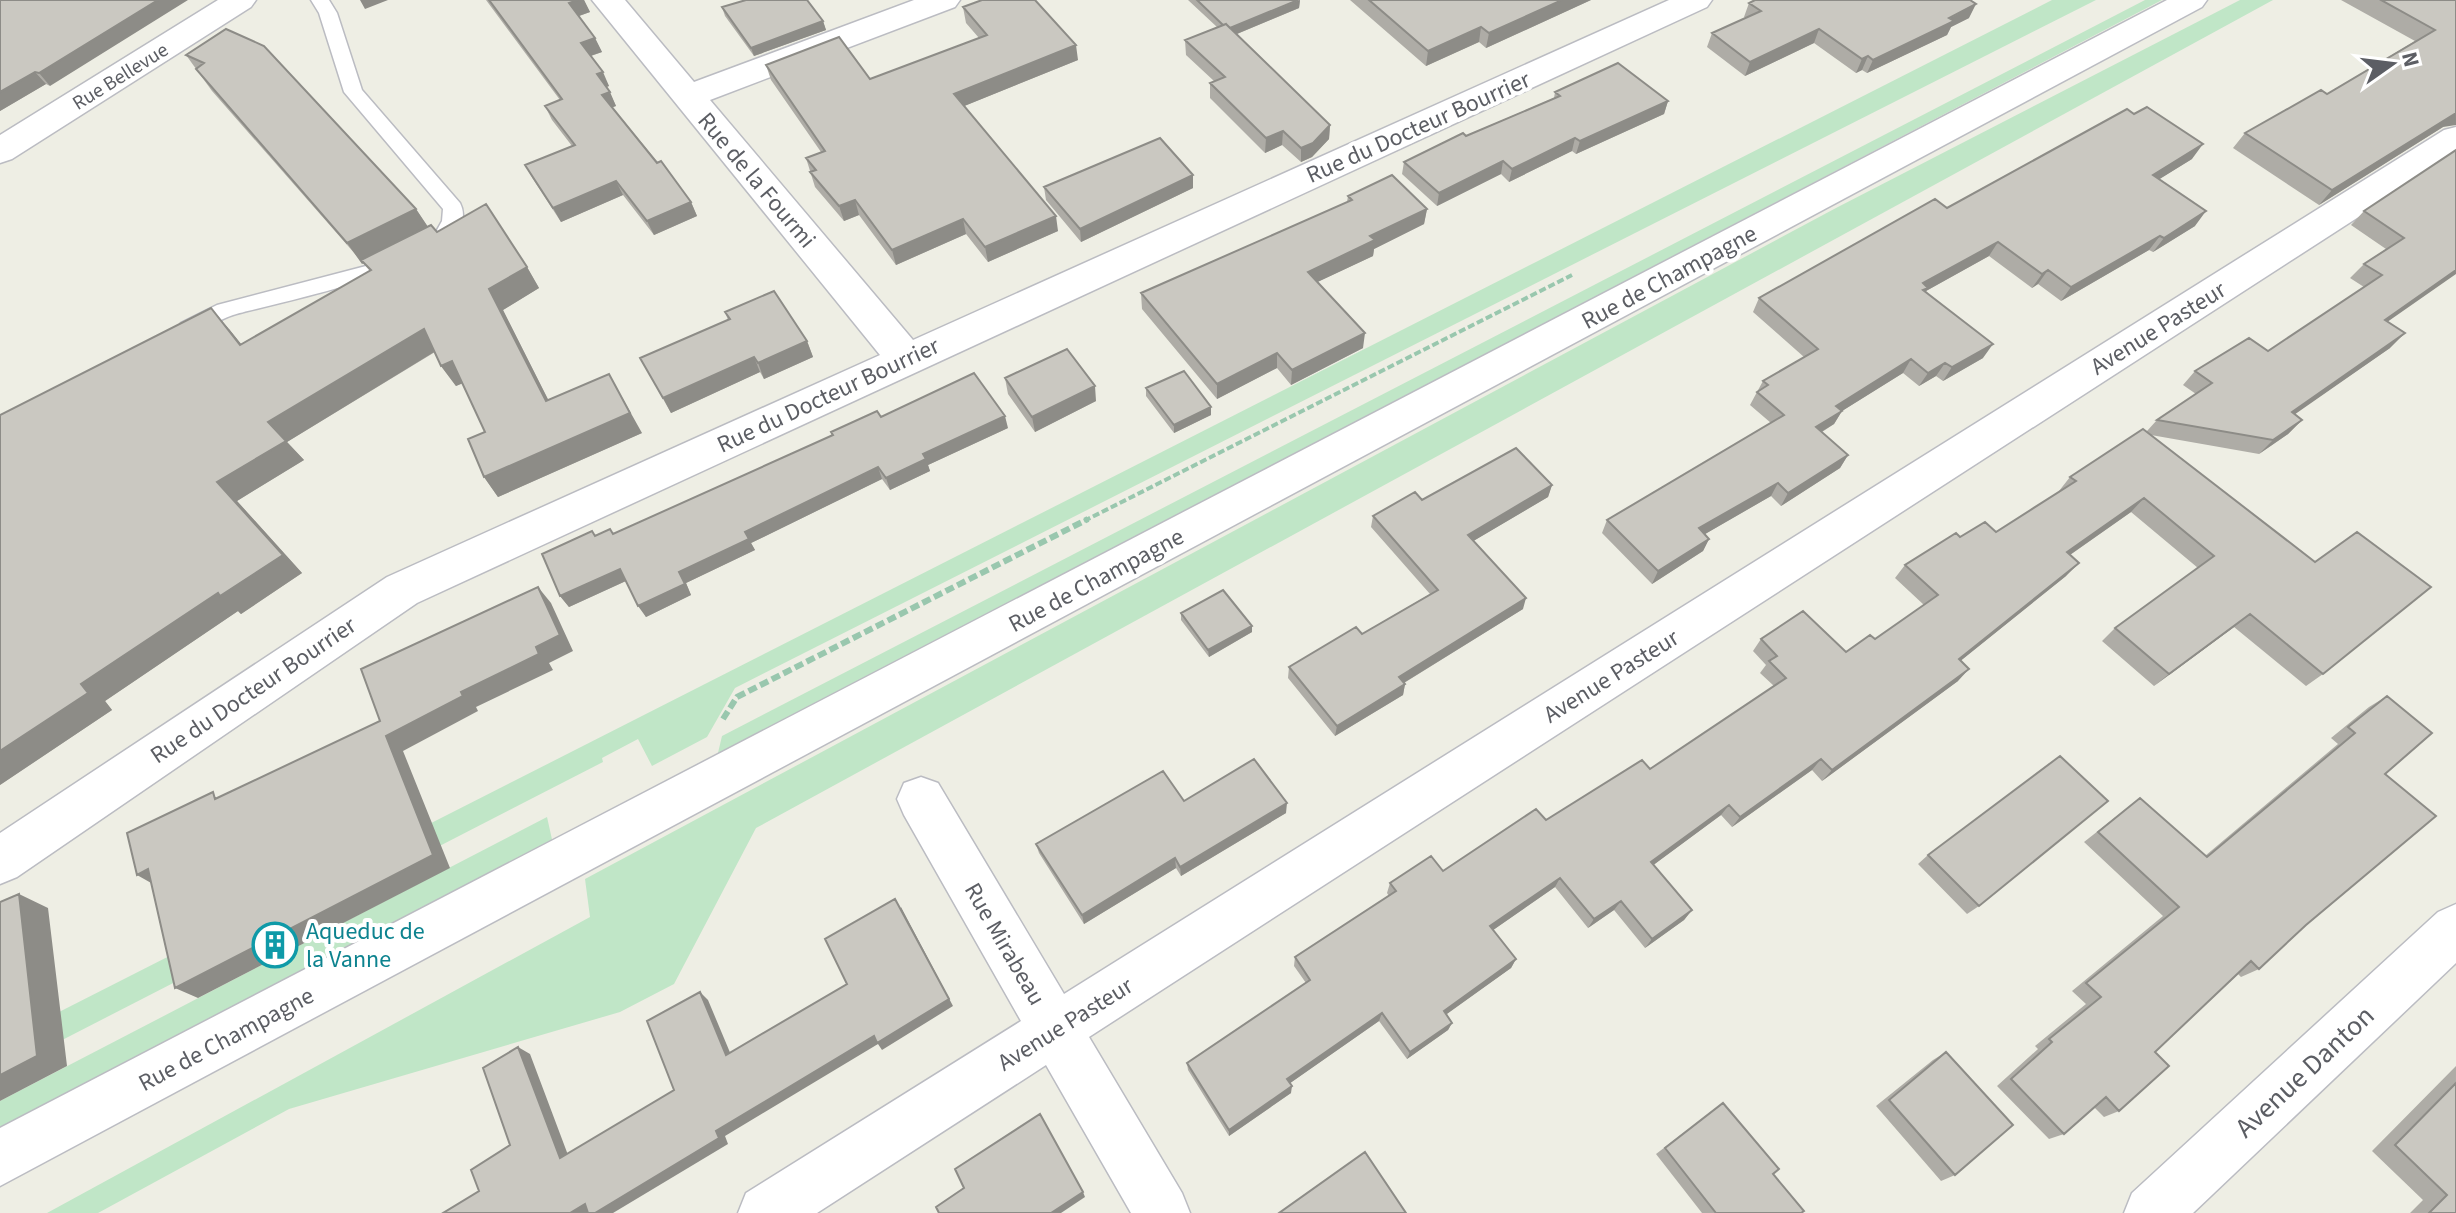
<svg xmlns="http://www.w3.org/2000/svg" width="2456" height="1213" font-family="'Source Sans 3',sans-serif">
<style>
.green{fill:#c0e6c7}
.lines{fill:none;stroke-linecap:round;stroke-linejoin:round}
.service-casing{stroke:#bbbcc2;stroke-width:3}
.minor-casing{stroke:#bbbcc2;stroke-width:3}
.tertiary-casing{stroke:#bbbcc2;stroke-width:3}
.path-far1{stroke:#99c7ae;stroke-width:4;stroke-dasharray:7 3;stroke-linecap:butt}
.path{stroke:#99c7ae;stroke-width:6;stroke-dasharray:9 4;stroke-linecap:butt}
.service{fill:#fff;fill-rule:evenodd}
.minor{fill:#fff;fill-rule:evenodd}
.tertiary{fill:#fff;fill-rule:evenodd}
.wall{fill:#aeaca6}
.shaded-wall{fill:#8d8c87}
.building{fill:#cac8c1;stroke:#8d8c87;stroke-width:2}
.labels{text-anchor:middle;stroke-width:8;stroke-linejoin:round;paint-order:stroke}
.far-street-label{font-size:20px;fill:#5c5e64;stroke:#fff}
.street-label{font-size:24px;fill:#5c5e64;stroke:#fff}
.culture-label{font-size:24px;fill:#0d838f;stroke:#fff;text-anchor:start}
.near-street-label{font-size:28px;fill:#5c5e64;stroke:#fff}
</style>
<rect width="100%" height="100%" fill="#eeeee4"/>
<path class="green" d="M 2052,0 L 2096,0 L 735,688 L 707,737 L 652,766 L 638,739 L 602,758 L 603,762 L 0,1072 L 0,1042 Z
M 2145,0 L 2162,0 L 717,757 L 722,736 Z
M 2240,0 L 2273,0 L 756,828 L 674,984 L 620,1012 L 289,1109 L 98,1213 L 47,1213 L 590,917 L 585,879 L 1836,208 Z
M 547,817 L 553,844 L 0,1133 L 0,1101 Z"/>
<g class="lines">
<g class="service-casing">
<path id="service" d="M 311,0 L 329,0 L 337,13 L 362,90 L 460,203 C 491,263 268,304 233,315 C 217,320 204,331 188,336 L 181,333 L 178,328 L 181,323 L 217,305 L 366,266 L 437,230 L 442,221 L 443,209 L 344,92 L 319,13 Z"/>
</g>
<g class="minor-casing">
<path id="minor" d="M 218,0 L 256,0 L 251,7 L 12,159 L 0,163 L 0,135 Z
M 592,0 L 625,0 L 694,82 L 914,0 L 960,0 L 955,7 L 710,100 L 913,340 L 1669,0 L 1712,0 L 1707,7 L 417,603 L 17,877 L 0,884 L 0,833 L 387,577 L 880,355 Z
M 2456,127 L 2456,154 L 1089,1037 L 1182,1193 L 1190,1213 L 1131,1213 L 1046,1065 L 817,1213 L 738,1213 L 746,1193 L 1021,1021 L 904,815 L 897,799 L 904,783 L 921,777 L 938,783 L 1064,994 L 2444,130 Z
M 2456,904 L 2456,963 L 2193,1213 L 2124,1213 L 2132,1193 L 2438,912 Z"/>
</g>
<g class="tertiary-casing">
<path id="tertiary" d="M 2167,0 L 2207,0 L 2202,7 L 0,1186 L 0,1128 Z"/>
</g>
<path class="path-far1" d="M 1084,521 L 1572,275"/>
<path class="path" d="M 723,719 L 737,697 L 1088,519"/>
<use href="#service" class="service"/>
<use href="#minor" class="minor"/>
<use href="#tertiary" class="tertiary"/>
</g>
<path class="wall" d="M 0,0 L 50,86 L 46,84 L 0,111 Z
M 486,0 L 584,0 L 590,12 L 579,16 L 595,38 L 602,52 L 591,56 L 609,86 L 607,87 L 616,106 L 612,107 L 691,202 L 697,216 L 654,235 L 623,195 L 561,222 L 533,179 L 525,165 L 572,146 L 552,120 L 545,106 L 560,100 Z
M 1188,0 L 1300,0 L 1299,8 L 1237,34 L 1330,125 L 1329,139 L 1312,157 L 1301,162 L 1282,145 L 1265,153 L 1210,98 L 1210,83 L 1214,81 L 1186,55 L 1185,40 L 1217,27 Z
M 1350,0 L 1591,0 L 1486,48 L 1479,42 L 1426,66 Z
M 2341,0 L 2456,0 L 2443,127 L 2319,205 L 2233,148 L 2245,133 L 2327,94 L 2415,41 Z
M 1749,3 L 1969,18 L 1951,27 L 1947,35 L 1867,73 L 1862,70 L 1856,73 L 1814,43 L 1745,76 L 1707,47 L 1712,33 L 1746,18 L 1744,17 Z
M 722,7 L 823,21 L 826,30 L 754,56 L 725,16 Z
M 963,7 L 1078,60 L 964,106 L 1058,231 L 988,262 L 966,234 L 896,265 L 859,215 L 844,221 L 815,187 L 806,158 L 821,152 L 771,80 L 766,65 L 870,79 L 979,38 L 966,23 Z
M 226,29 L 416,209 L 428,227 L 437,232 L 527,267 L 539,288 L 503,310 L 548,400 L 642,433 L 498,497 L 484,477 L 485,432 L 462,383 L 456,386 L 441,366 L 435,352 L 287,442 L 304,460 L 237,501 L 302,573 L 241,614 L 238,611 L 105,701 L 112,710 L 0,785 L 229,329 L 241,344 L 370,271 L 212,91 L 186,55 Z
M 1555,92 L 1668,101 L 1664,114 L 1576,154 L 1572,151 L 1509,182 L 1501,174 L 1437,206 L 1402,174 L 1404,162 L 1554,98 Z
M 2456,150 L 2388,322 L 2390,348 L 2294,414 L 2302,420 L 2288,434 L 2259,454 L 2151,435 L 2323,674 L 2306,686 L 2234,627 L 2154,686 L 2102,641 L 2115,628 L 2198,568 L 2131,512 L 2070,555 L 2066,576 L 1960,661 L 1958,681 L 1822,781 L 1812,770 L 1732,827 L 1721,815 L 1653,865 L 1692,910 L 1684,920 L 1645,948 L 1614,910 L 1588,928 L 1555,887 L 1493,930 L 1516,959 L 1511,968 L 1446,1014 L 1452,1023 L 1448,1030 L 1407,1059 L 1379,1021 L 1290,1083 L 1291,1093 L 1229,1136 L 1188,1070 L 1187,1063 L 1306,983 L 1294,966 L 1295,957 L 1389,896 L 1387,893 L 1390,883 L 1443,871 L 1650,769 L 1774,686 L 1760,673 L 1766,665 L 1753,651 L 1761,639 L 1846,652 L 1875,639 L 1924,605 L 1895,578 L 1905,565 L 1960,537 L 1996,532 L 2060,492 L 2059,491 L 2070,477 L 2147,431 L 2157,420 L 2196,394 L 2183,385 L 2195,371 L 2268,351 L 2364,287 L 2350,278 L 2364,264 L 2386,249 L 2351,225 L 2364,211 Z
M 2192,159 L 2159,179 L 2195,226 L 2153,252 L 2149,250 L 2061,301 L 2038,284 L 2032,288 L 1989,256 L 1926,291 L 1983,358 L 1943,381 L 1936,376 L 1919,386 L 1903,373 L 1842,411 L 1834,424 L 1822,432 L 1848,455 L 1840,468 L 1781,506 L 1771,496 L 1705,534 L 1709,539 L 1703,551 L 1652,584 L 1602,533 L 1607,520 L 1771,423 L 1750,405 L 1757,392 L 1763,381 L 1804,357 L 1753,312 L 1759,298 L 1947,208 Z
M 1193,175 L 1193,188 L 1081,242 L 1046,200 L 1044,187 Z
M 1348,196 L 1427,209 L 1424,224 L 1374,249 L 1373,256 L 1317,282 L 1363,348 L 1291,385 L 1277,368 L 1217,399 L 1142,309 L 1141,293 L 1347,202 Z
M 725,312 L 807,341 L 813,357 L 764,379 L 760,372 L 671,413 L 640,358 L 728,320 Z
M 1005,378 L 1096,401 L 1035,432 L 1008,394 Z
M 1146,388 L 1211,407 L 1211,415 L 1174,433 L 1146,396 Z
M 881,417 L 1008,428 L 928,465 L 930,471 L 890,490 L 882,479 L 751,543 L 755,550 L 686,583 L 691,595 L 646,617 L 626,581 L 569,607 L 560,596 L 595,536 L 613,534 L 832,436 L 831,432 Z
M 1552,485 L 1548,497 L 1473,541 L 1523,609 L 1404,683 L 1405,684 L 1403,695 L 1335,736 L 1288,678 L 1289,667 L 1362,634 L 1430,594 L 1371,527 L 1373,516 L 1422,500 Z
M 1181,613 L 1252,626 L 1252,632 L 1209,657 L 1181,620 Z
M 2387,696 L 2385,774 L 2306,925 L 2259,969 L 2241,977 L 2238,974 L 2155,1052 L 2119,1111 L 2104,1117 L 2094,1107 L 2064,1134 L 2049,1139 L 1997,1086 L 2038,1049 L 2035,1046 L 2086,1004 L 2072,991 L 2163,916 L 2084,842 L 2140,798 L 2205,856 L 2338,744 L 2331,738 L 2369,707 Z
M 1184,801 L 1286,813 L 1181,876 L 1176,868 L 1084,924 L 1039,853 L 1036,844 Z
M 1928,855 L 1979,906 L 1967,914 L 1918,864 Z
M 1946,1052 L 1955,1175 L 1941,1181 L 1876,1106 L 1933,1060 Z
M 2456,1066 L 2456,1213 L 2410,1213 L 2423,1200 L 2372,1151 Z
M 1723,1103 L 1773,1174 L 1801,1213 L 1702,1213 L 1656,1154 Z"/>
<path class="shaded-wall" d="M 158,0 L 188,0 L 50,86 L 39,73 Z
M 360,0 L 388,0 L 365,9 Z
M 578,0 L 584,0 L 590,12 L 576,17 L 569,3 Z
M 1300,0 L 1299,8 L 1227,38 L 1227,29 Z
M 1562,0 L 1591,0 L 1486,48 L 1489,33 Z
M 1976,4 L 1969,18 L 1951,27 L 1947,35 L 1867,73 L 1873,60 Z
M 823,21 L 826,30 L 754,56 L 751,48 Z
M 1481,27 L 1479,42 L 1426,66 L 1428,51 Z
M 1819,29 L 1814,43 L 1745,76 L 1750,62 Z
M 595,38 L 602,52 L 587,57 L 581,43 Z
M 1076,45 L 1078,60 L 957,109 L 954,94 Z
M 1868,56 L 1862,70 L 1856,73 L 1862,59 Z
M 35,72 L 46,84 L 0,111 L 0,92 Z
M 603,72 L 609,86 L 603,88 L 597,74 Z
M 610,92 L 616,106 L 608,109 L 602,95 Z
M 1668,101 L 1664,114 L 1576,154 L 1580,141 Z
M 2456,113 L 2456,125 L 2443,127 L 2319,205 L 2332,190 Z
M 1330,125 L 1329,139 L 1312,157 L 1301,162 L 1301,148 Z
M 1283,131 L 1282,145 L 1265,153 L 1266,138 Z
M 1575,138 L 1572,151 L 1509,182 L 1512,169 Z
M 2203,144 L 2192,159 L 2142,190 L 2153,175 Z
M 1503,161 L 1501,174 L 1437,206 L 1439,193 Z
M 1193,175 L 1193,188 L 1081,242 L 1080,229 Z
M 616,181 L 623,195 L 561,222 L 553,208 Z
M 855,200 L 859,215 L 844,221 L 839,206 Z
M 691,202 L 697,216 L 654,235 L 647,221 Z
M 416,209 L 430,230 L 362,264 L 347,243 Z
M 1427,209 L 1424,224 L 1374,249 L 1373,256 L 1307,287 L 1308,272 L 1370,236 Z
M 2206,211 L 2195,226 L 2153,252 L 2164,238 Z
M 1056,216 L 1058,231 L 988,262 L 985,247 Z
M 963,219 L 966,234 L 896,265 L 892,250 Z
M 2160,236 L 2149,250 L 2061,301 L 2071,287 Z
M 1998,242 L 1989,256 L 1926,291 L 1919,302 L 1923,283 Z
M 527,267 L 539,288 L 503,310 L 559,421 L 546,401 L 489,289 Z
M 2048,270 L 2038,284 L 2032,288 L 2042,274 Z
M 2456,270 L 2456,274 L 2370,334 L 2385,320 Z
M 211,308 L 229,329 L 258,365 L 240,345 Z
M 424,329 L 439,349 L 287,442 L 304,460 L 237,501 L 302,573 L 241,614 L 238,611 L 105,701 L 112,710 L 0,785 L 0,751 L 81,684 L 217,482 L 268,422 Z
M 1365,333 L 1363,348 L 1291,385 L 1292,370 Z
M 2405,333 L 2390,348 L 2278,426 L 2292,412 Z
M 807,341 L 813,357 L 764,379 L 758,363 Z
M 1993,344 L 1983,358 L 1943,381 L 1952,367 Z
M 1277,353 L 1277,368 L 1217,399 L 1217,384 Z
M 754,357 L 760,372 L 671,413 L 663,398 Z
M 1911,359 L 1903,373 L 1842,411 L 1834,424 L 1808,440 L 1816,427 L 1836,406 Z
M 452,361 L 466,382 L 456,386 L 441,366 Z
M 1945,363 L 1936,376 L 1919,386 L 1928,373 Z
M 609,374 L 642,433 L 498,497 L 484,477 Z
M 1095,386 L 1096,401 L 1035,432 L 1032,417 Z
M 1211,407 L 1211,415 L 1174,433 L 1174,425 Z
M 1005,416 L 1008,428 L 928,465 L 930,471 L 890,490 L 886,478 L 923,454 Z
M 2302,420 L 2288,434 L 2259,454 L 2273,440 Z
M 1848,455 L 1840,468 L 1781,506 L 1788,493 Z
M 878,467 L 882,479 L 751,543 L 755,550 L 686,583 L 691,595 L 646,617 L 638,606 L 679,572 L 745,532 Z
M 1778,483 L 1771,496 L 1693,541 L 1699,528 Z
M 1552,485 L 1548,497 L 1465,546 L 1468,535 Z
M 2144,498 L 2131,512 L 2054,566 L 2067,552 Z
M 1709,539 L 1703,551 L 1652,584 L 1658,571 Z
M 2079,563 L 2066,576 L 1948,671 L 1959,659 Z
M 620,569 L 628,580 L 569,607 L 560,596 Z
M 538,587 L 551,603 L 573,651 L 549,663 L 553,670 L 476,707 L 478,711 L 403,751 L 450,868 L 198,998 L 175,988 L 386,736 L 536,647 Z
M 1526,598 L 1523,609 L 1397,687 L 1399,677 Z
M 2250,614 L 2234,627 L 2154,686 L 2169,674 Z
M 1252,626 L 1252,632 L 1209,657 L 1208,650 Z
M 1969,669 L 1958,681 L 1822,781 L 1832,770 Z
M 1405,684 L 1403,695 L 1335,736 L 1337,726 Z
M 1821,759 L 1812,770 L 1732,827 L 1740,817 Z
M 1287,803 L 1286,813 L 1181,876 L 1180,867 Z
M 1729,805 L 1721,815 L 1644,872 L 1651,862 Z
M 1175,858 L 1176,868 L 1084,924 L 1082,915 Z
M 148,869 L 160,888 L 137,875 Z
M 1560,878 L 1555,887 L 1486,935 L 1490,926 Z
M 19,894 L 48,908 L 67,1066 L 0,1101 L 0,1075 Z
M 1621,901 L 1614,910 L 1588,928 L 1594,919 Z
M 901,907 L 953,1006 L 882,1050 L 878,1044 L 725,1136 L 728,1144 L 613,1213 L 595,1213 L 716,1131 L 874,1036 Z
M 1692,910 L 1684,920 L 1645,948 L 1652,939 Z
M 1516,959 L 1511,968 L 1440,1019 L 1444,1011 Z
M 700,992 L 708,1000 L 734,1062 L 726,1055 Z
M 1382,1013 L 1379,1021 L 1286,1086 L 1287,1079 Z
M 1452,1023 L 1448,1030 L 1407,1059 L 1410,1052 Z
M 518,1047 L 530,1054 L 571,1163 L 560,1158 Z
M 1292,1086 L 1291,1093 L 1229,1136 L 1229,1130 Z
M 1083,1192 L 1085,1197 L 1061,1213 L 1051,1213 Z
M 585,1204 L 589,1213 L 570,1213 Z"/>
<path class="building" d="M 0,0 L 158,0 L 39,73 L 35,72 L 0,92 Z
M 489,0 L 578,0 L 569,3 L 595,38 L 581,43 L 603,72 L 597,74 L 610,92 L 602,95 L 657,163 L 661,161 L 691,202 L 647,221 L 616,181 L 553,208 L 525,165 L 575,145 L 545,106 L 562,99 Z
M 746,0 L 807,0 L 823,21 L 751,48 L 722,7 Z
M 982,0 L 1035,0 L 1076,45 L 954,94 L 1056,216 L 985,247 L 963,219 L 892,250 L 855,200 L 839,206 L 810,172 L 816,170 L 806,158 L 825,151 L 766,65 L 839,37 L 870,79 L 987,35 L 963,7 Z
M 1197,0 L 1298,0 L 1230,28 L 1226,24 L 1223,25 Z
M 1369,0 L 1562,0 L 1489,33 L 1481,27 L 1428,51 Z
M 1755,0 L 1970,0 L 1976,4 L 1949,18 L 1954,21 L 1873,60 L 1868,56 L 1862,59 L 1819,29 L 1750,62 L 1712,33 L 1761,11 L 1749,3 Z
M 2381,0 L 2456,0 L 2456,113 L 2332,190 L 2245,133 L 2321,90 L 2327,94 L 2435,30 Z
M 1226,24 L 1330,125 L 1313,143 L 1301,148 L 1283,131 L 1266,138 L 1210,83 L 1225,77 L 1185,40 Z
M 226,29 L 264,46 L 416,209 L 347,243 L 196,69 L 204,63 L 186,55 Z
M 1618,63 L 1668,101 L 1580,141 L 1575,138 L 1512,169 L 1503,161 L 1439,193 L 1404,162 L 1463,133 L 1466,136 L 1560,96 L 1555,92 Z
M 2147,107 L 2203,144 L 2153,175 L 2206,211 L 2164,238 L 2160,236 L 2071,287 L 2048,270 L 2042,274 L 1998,242 L 1923,283 L 1928,288 L 1923,290 L 1993,344 L 1952,367 L 1945,363 L 1928,373 L 1911,359 L 1836,406 L 1842,411 L 1816,427 L 1848,455 L 1788,493 L 1778,483 L 1699,528 L 1709,539 L 1658,571 L 1607,520 L 1784,415 L 1757,392 L 1768,385 L 1763,381 L 1818,349 L 1759,298 L 1935,199 L 1947,208 L 2127,109 L 2134,114 Z
M 1160,138 L 1193,175 L 1080,229 L 1044,187 Z
M 2456,150 L 2456,270 L 2385,320 L 2405,333 L 2292,412 L 2302,420 L 2273,440 L 2157,420 L 2212,383 L 2195,371 L 2249,338 L 2268,351 L 2382,275 L 2364,264 L 2404,238 L 2364,211 Z
M 1392,175 L 1427,209 L 1370,236 L 1375,240 L 1308,272 L 1365,333 L 1292,370 L 1277,353 L 1217,384 L 1141,293 L 1352,200 L 1348,196 Z
M 486,204 L 527,267 L 489,289 L 546,401 L 609,374 L 630,413 L 484,477 L 468,439 L 485,432 L 452,361 L 441,366 L 424,329 L 268,422 L 286,441 L 217,482 L 283,555 L 220,596 L 218,593 L 81,684 L 88,693 L 0,751 L 0,415 L 211,308 L 240,345 L 371,270 L 361,260 L 431,225 L 437,232 Z
M 774,291 L 807,341 L 758,363 L 754,357 L 663,398 L 640,358 L 730,319 L 725,312 Z
M 1067,349 L 1095,386 L 1032,417 L 1005,378 Z
M 1184,371 L 1211,407 L 1174,425 L 1146,388 Z
M 974,373 L 1005,416 L 923,454 L 926,459 L 886,478 L 878,467 L 745,532 L 749,539 L 679,572 L 685,584 L 638,606 L 620,569 L 560,596 L 542,554 L 592,531 L 595,536 L 610,529 L 613,534 L 833,435 L 831,432 L 877,411 L 881,417 Z
M 2143,429 L 2315,562 L 2357,532 L 2431,587 L 2323,674 L 2250,614 L 2169,674 L 2115,628 L 2214,556 L 2144,498 L 2067,552 L 2079,563 L 1959,659 L 1969,669 L 1832,770 L 1821,759 L 1740,817 L 1729,805 L 1651,862 L 1692,910 L 1652,939 L 1621,901 L 1594,919 L 1560,878 L 1490,926 L 1516,959 L 1444,1011 L 1452,1023 L 1410,1052 L 1382,1013 L 1287,1079 L 1292,1086 L 1229,1130 L 1187,1063 L 1310,980 L 1295,957 L 1396,891 L 1390,883 L 1431,856 L 1443,871 L 1536,809 L 1546,820 L 1642,760 L 1650,769 L 1786,678 L 1769,661 L 1777,656 L 1761,639 L 1803,611 L 1846,652 L 1870,635 L 1875,639 L 1938,595 L 1905,565 L 1956,533 L 1960,537 L 1985,522 L 1996,532 L 2076,481 L 2070,477 Z
M 1516,448 L 1552,485 L 1468,535 L 1526,598 L 1399,677 L 1405,684 L 1337,726 L 1289,667 L 1356,627 L 1362,634 L 1438,590 L 1373,516 L 1415,492 L 1422,500 Z
M 538,587 L 560,635 L 536,647 L 539,654 L 461,692 L 463,696 L 386,736 L 433,855 L 175,988 L 148,869 L 137,875 L 127,833 L 213,792 L 215,799 L 380,721 L 361,669 Z
M 1223,590 L 1252,626 L 1208,650 L 1181,613 Z
M 2387,696 L 2432,733 L 2385,774 L 2436,816 L 2306,925 L 2259,969 L 2251,961 L 2155,1052 L 2169,1066 L 2119,1111 L 2106,1097 L 2064,1134 L 2011,1079 L 2052,1042 L 2049,1039 L 2101,997 L 2086,983 L 2179,907 L 2098,832 L 2140,798 L 2207,857 L 2355,733 L 2348,727 Z
M 2060,756 L 2108,801 L 1979,906 L 1928,855 Z
M 1254,759 L 1287,803 L 1180,867 L 1175,858 L 1082,915 L 1036,844 L 1163,771 L 1184,801 Z
M 19,894 L 37,1056 L 0,1075 L 0,902 Z
M 895,899 L 949,999 L 877,1043 L 874,1036 L 716,1131 L 719,1138 L 595,1213 L 588,1213 L 585,1204 L 570,1213 L 443,1213 L 479,1191 L 471,1170 L 510,1145 L 483,1068 L 518,1047 L 560,1158 L 674,1090 L 647,1021 L 700,992 L 726,1055 L 847,984 L 825,939 Z
M 1946,1052 L 2013,1125 L 1955,1175 L 1889,1100 Z
M 2456,1083 L 2456,1213 L 2429,1213 L 2447,1195 L 2395,1145 Z
M 1723,1103 L 1779,1169 L 1773,1174 L 1804,1211 L 1801,1213 L 1716,1213 L 1665,1148 Z
M 1040,1114 L 1083,1192 L 1051,1213 L 939,1213 L 936,1207 L 964,1188 L 955,1169 Z
M 1365,1152 L 1406,1213 L 1279,1213 Z"/>
<defs>
<g id="building-ring" transform="scale(2.3)"><circle r="9.5" fill="#fff" stroke="#0f9aa8" stroke-width="1.5"/><path d="M-4-6H4V6H1V3H-1V6H-4ZM-2.5-4.3h1.7v1.8h-1.7ZM.8-4.3h1.7v1.8H.8ZM-2.5-1h1.7V.8h-1.7ZM.8-1h1.7V.8H.8Z" fill="#0f9aa8"/></g>
</defs>
<g fill-rule="evenodd">
<use href="#building-ring" x="275" y="945"/>
</g>
<g class="labels">
<g class="far-street-label">
<text transform="translate(120 76) rotate(-32)" y="7">Rue Bellevue</text>
</g>
<g class="street-label">
<text transform="translate(1418 127) rotate(-24)" y="8">Rue du Docteur Bourrier</text>
<text transform="translate(757 180) rotate(50)" y="8">Rue de la Fourmi</text>
<text transform="translate(1669 277) rotate(-28)" y="8">Rue de Champagne</text>
<text transform="translate(2158 328) rotate(-32)" y="8">Avenue Pasteur</text>
<text transform="translate(828 395) rotate(-25)" y="8">Rue du Docteur Bourrier</text>
<text transform="translate(1096 580) rotate(-28)" y="8">Rue de Champagne</text>
<text transform="translate(1611 676) rotate(-32)" y="8">Avenue Pasteur</text>
<text transform="translate(253 690) rotate(-34)" y="8">Rue du Docteur Bourrier</text>
<text transform="translate(1005 944) rotate(60)" y="8">Rue Mirabeau</text>
<text transform="translate(1065 1024) rotate(-32)" y="8">Avenue Pasteur</text>
<text transform="translate(226 1039) rotate(-28)" y="8">Rue de Champagne</text>
</g>
<g class="culture-label">
<text x="306" y="939">Aqueduc de<tspan x="306" dy="28">la Vanne</tspan></text>
</g>
<g class="near-street-label">
<text transform="translate(2304 1071) rotate(-43)" y="10">Avenue Danton</text>
</g>
</g>
<g transform="translate(2392 64) rotate(76)" stroke="#ffffff" stroke-width="6" paint-order="stroke">
<path d="M0-6L14 30L0 20L-14 30Z" fill="#5c5e64"/>
<text y="-12" font-size="22" font-weight="bold" text-anchor="middle" fill="#5c5e64">N</text>
</g>
</svg>
